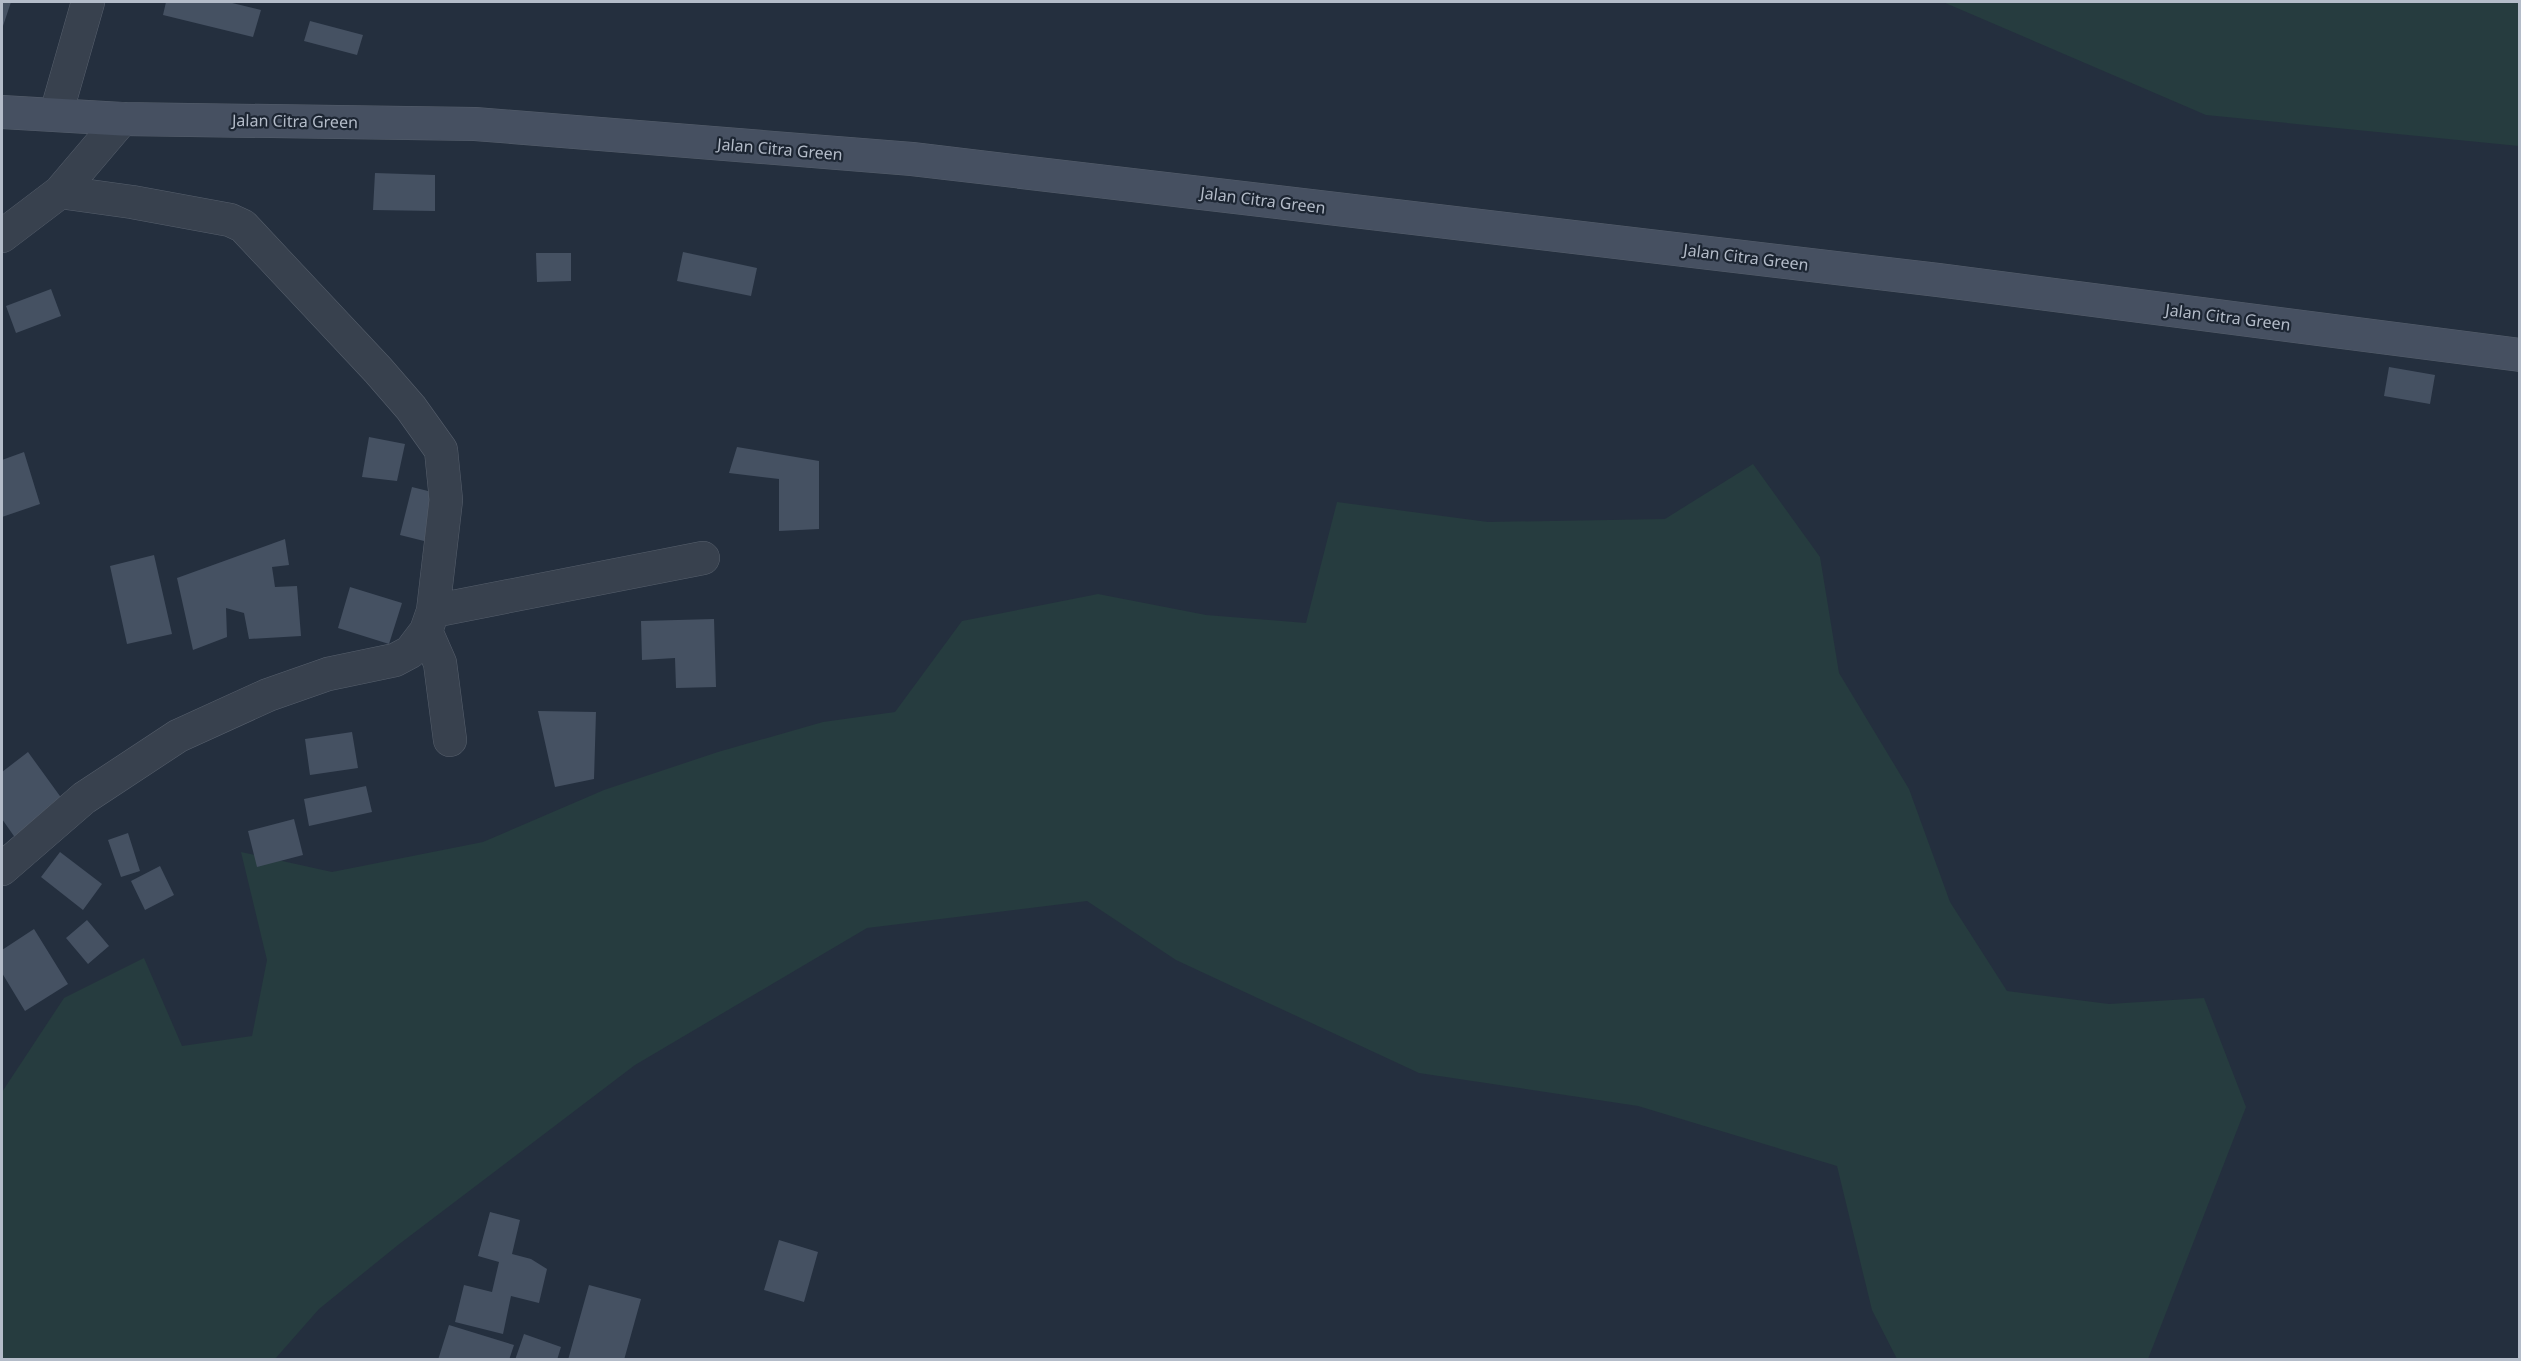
<svg xmlns="http://www.w3.org/2000/svg" width="2521" height="1361" font-family="'Noto Sans',sans-serif">
<style>
.green{fill:#263c3f}
.building{fill:#455162}
.lines{fill:none;stroke-linecap:round;stroke-linejoin:round}
.street-casing{stroke:#565f6c;stroke-width:34}
.secondary-casing{stroke:#565f6c;stroke-width:34}
.street{stroke:#38414e;stroke-width:33}
.secondary{stroke:#465061;stroke-width:33}
.labels{text-anchor:middle;stroke-width:4.5;stroke-linejoin:round;paint-order:stroke}
.street-label{font-size:16px;fill:#b4bcc9;stroke:#1d2633}
</style>
<rect width="100%" height="100%" fill="#242f3e"/>
<path class="green" d="M 1943,2 L 2519,2 L 2519,146 L 2206,115 Z
M 1753,464 L 1820,557 L 1839,673 L 1909,789 L 1950,902 L 2007,991 L 2109,1004 L 2204,998 L 2246,1107 L 2148,1359 L 1897,1359 L 1872,1310 L 1837,1166 L 1638,1106 L 1419,1073 L 1176,960 L 1087,901 L 867,928 L 635,1065 L 398,1245 L 319,1309 L 275,1359 L 2,1360 L 2,1092 L 64,998 L 144,958 L 182,1046 L 252,1036 L 267,960 L 241,852 L 332,872 L 483,842 L 604,790 L 718,752 L 823,722 L 895,712 L 962,621 L 1098,594 L 1206,615 L 1306,623 L 1337,502 L 1488,522 L 1665,519 Z"/>
<path class="building" d="M 2,2 L 11,2 L 2,29 Z
M 166,2 L 228,2 L 261,10 L 253,37 L 163,15 Z
M 310,21 L 363,35 L 357,55 L 304,41 Z
M 375,173 L 435,175 L 435,211 L 373,210 Z
M 683,252 L 757,268 L 751,296 L 677,281 Z
M 536,253 L 571,253 L 571,281 L 537,282 Z
M 51,289 L 61,316 L 16,333 L 6,306 Z
M 2389,367 L 2435,375 L 2430,404 L 2384,396 Z
M 369,437 L 405,444 L 397,481 L 362,477 Z
M 737,447 L 819,461 L 819,529 L 779,531 L 779,479 L 729,473 Z
M 24,452 L 40,504 L 2,517 L 2,460 Z
M 412,487 L 440,494 L 428,542 L 400,535 Z
M 285,539 L 289,565 L 272,567 L 275,587 L 297,586 L 301,636 L 249,639 L 244,613 L 226,608 L 227,637 L 193,650 L 177,578 Z
M 154,555 L 172,634 L 127,644 L 110,566 Z
M 350,587 L 402,603 L 389,644 L 338,628 Z
M 714,619 L 716,687 L 676,688 L 675,658 L 642,660 L 641,621 Z
M 538,711 L 596,712 L 594,779 L 555,787 Z
M 352,732 L 358,768 L 310,775 L 305,739 Z
M 28,752 L 65,803 L 16,839 L 2,819 L 2,772 Z
M 366,786 L 372,812 L 309,826 L 304,799 Z
M 294,819 L 303,855 L 257,867 L 248,831 Z
M 128,833 L 140,871 L 121,877 L 108,840 Z
M 60,852 L 102,884 L 83,910 L 41,877 Z
M 160,866 L 174,895 L 145,910 L 131,881 Z
M 87,920 L 109,946 L 88,964 L 66,938 Z
M 34,929 L 68,984 L 25,1011 L 2,973 L 2,950 Z
M 490,1212 L 520,1220 L 512,1254 L 531,1259 L 547,1269 L 539,1303 L 511,1296 L 503,1334 L 455,1322 L 464,1285 L 492,1292 L 499,1262 L 478,1256 Z
M 779,1240 L 818,1252 L 804,1302 L 764,1290 Z
M 589,1285 L 641,1299 L 624,1360 L 568,1360 Z
M 449,1325 L 514,1345 L 509,1360 L 438,1360 Z
M 524,1334 L 561,1347 L 557,1360 L 515,1360 Z"/>
<g class="lines">
<g class="street-casing">
<path id="street" d="M 56,114 L 88,2
M 2,236 L 60,192 L 122,119
M 433,611 L 703,558
M 426,631 L 440,663 L 450,740
M 2,869 L 84,798 L 178,736 L 268,695 L 328,674 L 395,660 L 410,652 L 426,631 L 433,611 L 446,500 L 441,450 L 411,408 L 378,370 L 243,226 L 230,220 L 132,202 L 60,192"/>
</g>
<g class="secondary-casing">
<path id="secondary" d="M 2,112 L 122,119 L 475,124 L 912,159 L 1938,280 L 2520,355"/>
</g>
<use href="#street" class="street"/>
<use href="#secondary" class="secondary"/>
</g>
<g class="labels">
<g class="street-label">
<text transform="translate(295 121) rotate(1)" y="6">Jalan Citra Green</text>
<text transform="translate(780 149) rotate(5)" y="6">Jalan Citra Green</text>
<text transform="translate(1263 200) rotate(7)" y="6">Jalan Citra Green</text>
<text transform="translate(1746 257) rotate(7)" y="6">Jalan Citra Green</text>
<text transform="translate(2228 317) rotate(7)" y="6">Jalan Citra Green</text>
</g>
</g>
<rect width="2521" height="1361" fill="none" stroke="#b4bcc9" stroke-width="6"/>
</svg>
